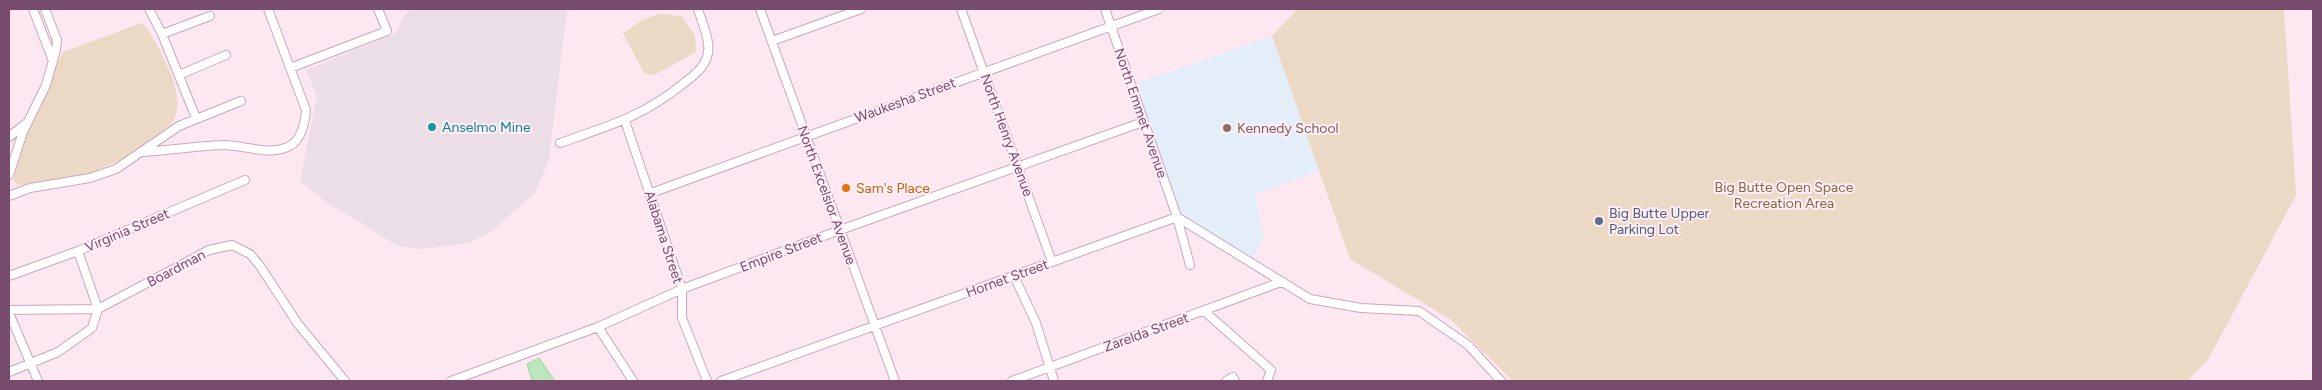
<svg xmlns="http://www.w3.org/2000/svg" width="2322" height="390" font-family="Figtree,sans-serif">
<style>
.industrial{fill:#ebdee6}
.education{fill:#e4eef9}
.green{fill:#ebd8c5}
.water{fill:#bbe7bd;stroke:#a1d9a4}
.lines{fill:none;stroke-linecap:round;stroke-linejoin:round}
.minor-casing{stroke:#caa7bf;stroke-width:10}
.minor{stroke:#fff;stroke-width:8}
.culture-dot{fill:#0f9aa8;stroke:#ffeef7;stroke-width:2}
.education-dot{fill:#8d6e63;stroke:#ffeef7;stroke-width:2}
.food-dot{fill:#e8710a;stroke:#ffeef7;stroke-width:2}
.service-dot{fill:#5c6f8a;stroke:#ffeef7;stroke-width:2}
.labels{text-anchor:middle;stroke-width:4;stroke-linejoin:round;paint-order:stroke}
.street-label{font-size:14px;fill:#774b6c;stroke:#ffeef7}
.culture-label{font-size:14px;fill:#0d838f;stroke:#ffeef7;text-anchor:start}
.education-label{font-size:14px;fill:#785e54;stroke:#ffeef7;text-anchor:start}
.park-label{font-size:14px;fill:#836a45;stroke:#ffeef7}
.food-label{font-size:14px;fill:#c56008;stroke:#ffeef7;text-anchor:start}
.service-label{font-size:14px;fill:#4e5e75;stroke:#ffeef7;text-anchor:start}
</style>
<rect width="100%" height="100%" fill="#fde8f2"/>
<path class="industrial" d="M 409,9 L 567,9 L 549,159 L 535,193 L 492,231 L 469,243 L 421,249 L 398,246 L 326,202 L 300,181 L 317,96 L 306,70 L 394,34 Z"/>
<path class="education" d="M 1272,36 L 1320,171 L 1255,194 L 1264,237 L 1254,258 L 1192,223 L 1179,212 L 1134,84 Z"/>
<path class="green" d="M 1298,9 L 2284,9 L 2296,195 L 2208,360 L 2187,381 L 1513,381 L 1450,319 L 1350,259 L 1272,36 Z
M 660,14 L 682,16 L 695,36 L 696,52 L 654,75 L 644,73 L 623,33 L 644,19 Z
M 142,23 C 154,35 160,51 167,66 C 174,79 181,102 175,117 C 165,142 97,173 72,178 C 54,182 36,183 18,185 L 14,181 C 19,141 43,88 63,52 Z"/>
<path class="water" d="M 539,358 L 555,381 L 532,381 L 527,364 Z"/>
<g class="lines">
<g class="minor-casing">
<path id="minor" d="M 33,9 L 53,61
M 149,9 L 162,34 L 196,118
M 760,9 L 895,381
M 961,9 L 1052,262
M 1105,9 L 1177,217 L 1190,265
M 162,34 L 210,16
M 772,41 L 861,9
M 290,68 L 387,31 L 378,9
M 179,75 L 226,55
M 625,121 L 682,289 L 682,318 L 707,381
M 9,137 L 25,124
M 560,143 C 609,126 644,116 684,83 C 693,76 703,69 707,57 C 712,43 702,23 698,9
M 143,152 C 170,150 197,146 224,145 C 243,145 266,155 285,148 C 301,143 305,124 306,110 L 268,9
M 9,175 L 23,132 L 46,85 L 56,50 L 57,40 L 45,9
M 651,193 L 1159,9
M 9,196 L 30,188 L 90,178 L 116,169 L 179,126 L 241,101
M 9,276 L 78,251 L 245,180
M 1014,276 L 1036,323 L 1054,381
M 9,310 L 98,309 L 209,250 L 232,245 L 250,254 L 260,266 L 298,324 L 345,381
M 1204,311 L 1271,370 L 1267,381
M 9,313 L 38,381
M 598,327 L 633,381
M 9,372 L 58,352 L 92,328 L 98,309 L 78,251
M 451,381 L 598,327 L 682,289 L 840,230 L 1143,122
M 721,381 L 1177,217 L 1310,299 L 1361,308 L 1419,311 L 1468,345 L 1501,381
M 1012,381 L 1281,282
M 1226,381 L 1233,377 L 1235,381"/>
</g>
<use href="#minor" class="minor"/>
</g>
<circle class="culture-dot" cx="432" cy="127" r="5"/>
<circle class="education-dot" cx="1227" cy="128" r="5"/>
<circle class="food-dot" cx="846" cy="188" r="5"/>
<circle class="service-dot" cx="1599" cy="221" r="5"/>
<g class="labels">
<g class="street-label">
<text transform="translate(905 100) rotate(-20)" y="5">Waukesha Street</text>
<text transform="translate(1141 113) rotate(71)" y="5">North Emmet Avenue</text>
<text transform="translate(1007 135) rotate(70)" y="5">North Henry Avenue</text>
<text transform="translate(827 195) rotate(70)" y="5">North Excelsior Avenue</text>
<text transform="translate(127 230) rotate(-23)" y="5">Virginia Street</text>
<text transform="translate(664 237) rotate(72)" y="5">Alabama Street</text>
<text transform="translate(781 252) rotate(-21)" y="5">Empire Street</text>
<text transform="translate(176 268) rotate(-28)" y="5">Boardman</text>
<text transform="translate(1007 278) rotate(-20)" y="5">Hornet Street</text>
<text transform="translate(1146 332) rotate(-20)" y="5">Zarelda Street</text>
</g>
<g class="culture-label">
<text x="442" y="132">Anselmo Mine</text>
</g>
<g class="education-label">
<text x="1237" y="133">Kennedy School</text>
</g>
<g class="park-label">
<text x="1784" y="192">Big Butte Open Space<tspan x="1784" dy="16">Recreation Area</tspan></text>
</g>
<g class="food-label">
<text x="856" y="193">Sam's Place</text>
</g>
<g class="service-label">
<text x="1609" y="218">Big Butte Upper<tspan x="1609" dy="16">Parking Lot</tspan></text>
</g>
</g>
<rect width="2322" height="390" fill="none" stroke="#774b6c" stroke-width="20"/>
</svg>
